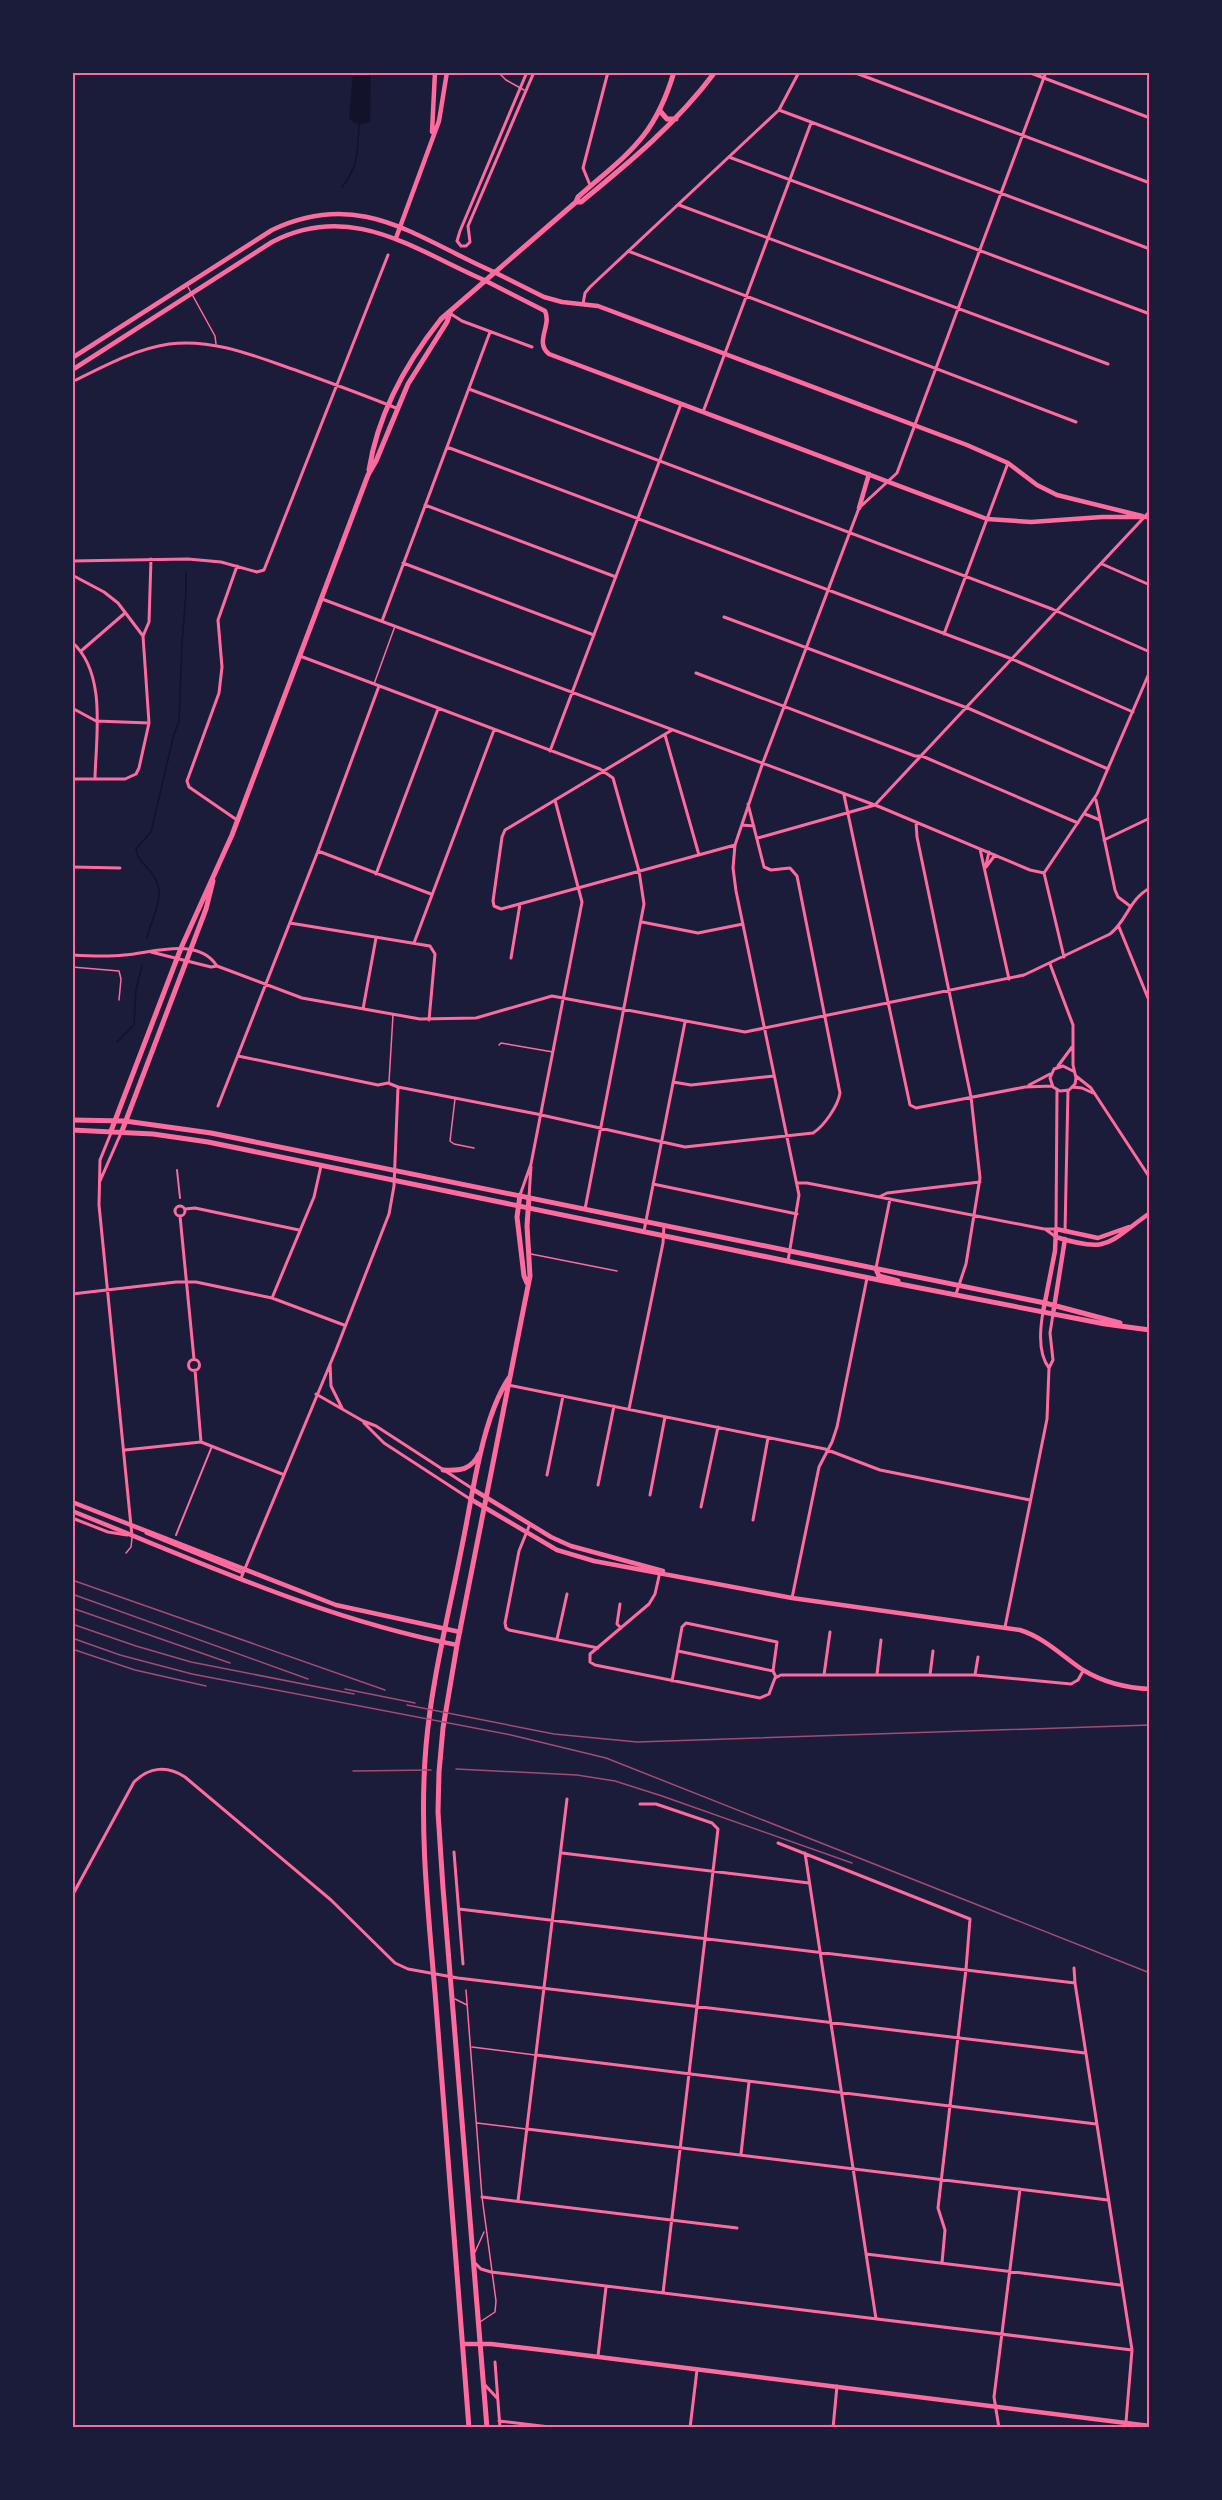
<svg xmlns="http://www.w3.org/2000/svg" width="1222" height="2500" font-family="Montserrat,sans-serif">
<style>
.water{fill:#12122b}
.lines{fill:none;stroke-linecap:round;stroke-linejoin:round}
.stream{stroke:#12122b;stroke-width:1.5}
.service{stroke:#ff6b9d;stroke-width:1.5}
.pedestrian{stroke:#ff6b9d;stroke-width:2}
.minor{stroke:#ff6b9d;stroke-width:3}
.tertiary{stroke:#ff6b9d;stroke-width:4.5}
.secondary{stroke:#ff6b9d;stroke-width:4.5}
.primary{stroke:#ff6b9d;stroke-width:5}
.rail{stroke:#a44b75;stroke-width:1.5}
.neatline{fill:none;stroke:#ff6b9d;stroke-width:2}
</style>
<rect width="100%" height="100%" fill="#1b1b3a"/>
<path class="water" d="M 353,72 L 371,72 L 370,122 C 362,125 354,125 349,118 Z"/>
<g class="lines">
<path class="stream" d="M 342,187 C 360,164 357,151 359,124
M 147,938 C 152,915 169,894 151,872 C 145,865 137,859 136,849 L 151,832 L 174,734 L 179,722 L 182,642 L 186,594 L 186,572
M 117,1042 L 134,1025 L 136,989 L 142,966"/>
<path class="service" d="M 498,72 L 506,80 L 524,90
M 188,287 L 215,336 L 216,344
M 374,684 L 395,626
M 72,967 L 119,971 L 121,979 L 119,1000
M 499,1045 L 501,1043 L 553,1052
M 389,1082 L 393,1015
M 455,1099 L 450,1141 L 454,1144 L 474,1148
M 531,1254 L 617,1271
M 126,1553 L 131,1547 L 132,1538
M 466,1990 L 482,2197 L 496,2301 L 495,2312 L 480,2322
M 455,1999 L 467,2005
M 472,2047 L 535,2055
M 477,2123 L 526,2129
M 475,2252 L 484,2232"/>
<path class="pedestrian" d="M 177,1170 L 180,1198
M 176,1535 L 212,1446"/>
<path class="minor" d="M 527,72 L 460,231 L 457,241 L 461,246 L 466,246 L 470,242 L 468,226 L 534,72
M 853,72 L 1150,183
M 1028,72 L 1150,118
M 779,110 L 1150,249
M 729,157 L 1150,314
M 590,185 L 583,168 L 608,72
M 679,205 L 1108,364
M 628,251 L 1076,422
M 583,304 L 585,293 L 590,287 L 779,110 L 799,72
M 451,314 L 462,321 L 532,347
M 76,380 C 106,365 136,349 169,344 C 214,338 257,357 298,371 C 331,383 364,395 396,408
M 469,389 L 1052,609 L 1150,652
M 703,412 L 811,123
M 447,447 L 1012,659 L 1133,712
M 425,505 L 616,577
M 72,561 L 188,559 L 221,562 L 257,572 L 264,570 L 388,255
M 403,563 L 594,635
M 1102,564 L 1150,585
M 237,566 L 218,620 L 222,667 L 219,693 L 187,781 L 189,787 L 237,820
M 72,575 L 104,592 L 118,603 L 143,636 L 149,723 L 139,768 L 136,774 L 125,779 L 72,779
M 322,599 L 880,807 L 1030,870 L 1044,873
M 724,617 L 970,709 L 1108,769
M 382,621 L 490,332
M 944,634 L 1008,463
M 143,636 L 149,622 L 151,559
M 72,642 C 107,673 96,736 95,778
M 81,651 L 125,613
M 300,656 L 600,769 L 613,778 L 639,871 L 644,904 L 585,1209
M 696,673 L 915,756 L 922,756 L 1078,823
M 72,708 L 96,721 L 149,723
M 672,730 L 505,830 L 502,837 L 493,901 L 494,906 L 501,909 L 735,845
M 665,735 L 699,855
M 550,751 L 681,404
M 844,795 L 910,1105 L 916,1108 L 1025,1087 L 1052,1086
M 1096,800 L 1115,890 L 1118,897 L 1130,906
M 1085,814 L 1100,820
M 916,822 L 917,837 L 971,1097 L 980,1178 L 966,1264 L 956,1294
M 742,825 L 754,826
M 758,838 L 875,805 L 1150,511
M 1104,840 L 1150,818
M 980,849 L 1009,979
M 318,851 L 431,894
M 986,865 L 989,852
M 72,867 L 120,868
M 986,867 L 995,855
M 1044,873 L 1097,794 L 1150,671
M 1044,873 L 1064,957
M 376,874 L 438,709
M 642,922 L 698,933 L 743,924
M 290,923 L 430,946 L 435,954 L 429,1020
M 1119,927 L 1150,1003
M 414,943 L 494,730
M 151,952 L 211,967 L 217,966 L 302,998 L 420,1019 L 476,1018 L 552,996 L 745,1032 L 1024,975 L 1110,934 C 1127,921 1129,899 1150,888
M 72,955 C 89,956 107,957 124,955 C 152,953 198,936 217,966
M 511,958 L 520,904
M 1050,964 L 1073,1025 L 1073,1065 L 1076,1078 L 1075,1084 L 1069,1090 L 1060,1091 L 1053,1087 L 1050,1078 L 1054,1069 L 1063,1066 L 1073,1071
M 363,1009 L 376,938
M 238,1056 L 378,1085 L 388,1083 L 398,1087 L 537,1114 L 685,1147 L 813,1133 C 824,1126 838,1106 840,1093 L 797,876 L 790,868 L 771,870 L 764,867 L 748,804
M 1058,1066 L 1072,1047
M 1076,1076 L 1091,1088 L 1150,1178
M 673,1082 L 691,1085 L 774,1076
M 1029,1085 L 1050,1074
M 1072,1087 L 1082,1088 L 1093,1093
M 218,1106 L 318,851 L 379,686
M 111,1133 L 100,1160 L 99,1205 L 132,1536
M 100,1181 L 121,1133
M 797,1183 L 807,1183 L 1044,1229 L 1056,1229 L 1057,1090
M 653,1184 L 797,1214
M 520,1195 L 531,1164 L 582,902 L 555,800
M 529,1197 L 531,1166
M 879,1197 L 887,1193 L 980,1182
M175 1211a5 5 0 1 1 10 0a5 5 0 1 1-10 0Z
M 185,1209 L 195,1208 L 299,1230
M 180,1216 L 194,1359
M 1045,1229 L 1056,1237
M 644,1231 L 685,1022
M 1065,1232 L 1068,1090
M 788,1261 L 799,1195 L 736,891 L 733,868 L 735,845 L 762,765 L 859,508 L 897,473 L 1046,72
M 876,1268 L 890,1199
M 72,1294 L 176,1282 L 196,1282 L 272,1298 L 344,1325
M 272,1298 L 314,1197 L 321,1166
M 1043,1312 C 1040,1329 1038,1354 1049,1368
M188.5 1365a5.5 5.5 0 1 1 11 0a5.5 5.5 0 1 1-11 0Z
M 330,1364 L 331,1386 L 342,1408
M 195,1370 L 201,1442
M 508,1385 L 825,1449 L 880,1470 L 1030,1500
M 316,1394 L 363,1421 L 376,1426 L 473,1489
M 629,1409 L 663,1243 L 664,1225
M 364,1423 L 384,1443 L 470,1499
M 125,1450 L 201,1442 L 282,1474
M 547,1475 L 563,1396
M 598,1485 L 614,1406
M 650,1495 L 665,1417
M 701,1507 L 718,1427
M 72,1518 L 108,1532 L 127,1535
M 753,1520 L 768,1438
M 530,1524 L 519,1551 L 505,1623 L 506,1628 L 509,1630 L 598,1648
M 146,1533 L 243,1573
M 660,1572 L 655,1594 L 649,1604 L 590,1654 L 590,1662 L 595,1665 L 760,1698 L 769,1694 L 775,1678 L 781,1675 L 975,1675 L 1071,1684 L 1078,1680 L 1083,1671
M 241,1578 L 336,1350 L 389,1214 L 394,1186 L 398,1087
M 792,1598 L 819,1467 L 832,1442 L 837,1427 L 867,1278
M 620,1604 L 617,1624 L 621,1628
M 1005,1627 L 1047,1419 L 1049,1368 L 1053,1360 L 1050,1333 L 1053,1314
M 557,1639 L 567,1594
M 678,1651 L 773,1671
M 877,1674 L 881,1640
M 824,1675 L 830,1632
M 930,1675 L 933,1651
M 975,1675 L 978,1657
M 672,1681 L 682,1627 L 686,1623 L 777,1642 L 773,1671 L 776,1677
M 640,1804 L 656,1804 L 712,1823 L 718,1829 L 663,2293
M 778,1843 L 970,1919 L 966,1969 L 938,2208 L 945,2230 L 942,2263
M 454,1852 L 463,1964
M 562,1853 L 809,1883
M 805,1853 L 876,2319
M 72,1896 L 134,1782 C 149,1767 167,1765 185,1777 L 331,1900 L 395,1963 L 408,1969 L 458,1978 L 1085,2053
M 459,1909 L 1075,1983
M 1074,1968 L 1075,1983 L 1132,2350 L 1126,2422
M 536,2055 L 1096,2124
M 527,2129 L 1108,2200
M 741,2154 L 749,2082
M 482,2197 L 737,2228
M 518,2201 L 567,1799
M 866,2254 L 1120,2285
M 475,2263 L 481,2269 L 491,2272 L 1132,2350
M 598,2356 L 606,2287
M 495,2362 L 500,2428
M 485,2385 L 497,2398
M 499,2421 L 558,2428
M 690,2428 L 697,2370
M 833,2428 L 837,2386
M 999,2428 L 994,2397 L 1020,2189"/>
<path class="tertiary" d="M 494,272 L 544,297 L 562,302 L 598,306 L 967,445 L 1008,463 L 1037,485 L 1057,495 L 1142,516
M 484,280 L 545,311 C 552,326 534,342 549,354 L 987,519 L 1031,522 L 1102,517 L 1148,517
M 859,508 L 869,474
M 474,1490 L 551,1537 L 571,1546 L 663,1571
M 472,1500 L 557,1550 L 594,1561 L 792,1598 L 1020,1630 C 1045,1638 1062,1656 1083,1670 C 1103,1682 1127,1688 1150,1689
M 463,2344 L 491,2344 L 551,2351 L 1150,2426"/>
<path class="secondary" d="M 432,132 L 435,72
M 396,238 L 439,121 L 447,72
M 72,358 L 272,230 C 361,188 416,238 494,272
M 72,370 L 272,242 C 351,201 413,249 484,280
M 1056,1237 C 1110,1254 1108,1242 1150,1213
M 1043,1312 L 1055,1251 L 1056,1229 L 1098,1238 L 1129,1227
M 1053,1314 L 1065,1239
M 72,1502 L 336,1605 L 460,1632
M 72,1511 C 198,1561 322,1619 457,1645"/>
<path class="primary" d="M 660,111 L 667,119 L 676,119
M 576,202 L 581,202 C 630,162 677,123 715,72
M 369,470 C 378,413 406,363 441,319 L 576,202 L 578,197 C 628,153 654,139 674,72
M 72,1120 L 125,1121 L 211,1133 L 1045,1303 L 1120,1323
M 72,1130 L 153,1134 L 208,1142 L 884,1281 L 1105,1324 L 1150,1330
M 111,1131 L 181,948 L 232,835 L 368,475 L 376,461 L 408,384 L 447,322 L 450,313
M 122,1131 L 206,909 L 213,881
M 520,1195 L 517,1217 L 524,1276 L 527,1283
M 876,1269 L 879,1276 L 898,1281
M 443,1470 C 460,1471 471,1470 479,1454
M 469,2428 C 458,2282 446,2137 435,1992 C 428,1910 419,1828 426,1746 C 432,1677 450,1609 463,1541 C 473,1493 482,1418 509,1378
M 487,2428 L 443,1888 L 438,1812 L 439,1772 L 443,1728 L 457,1645 L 530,1276 L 527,1226 L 529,1197"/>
<path class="rail" d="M 72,1580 L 385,1690
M 72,1594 L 308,1679
M 72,1608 L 230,1663
M 72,1624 L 136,1646 L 191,1662 L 354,1694
M 72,1638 L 120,1655 L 192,1674 L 511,1735 L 606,1758 L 1150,1973
M 72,1649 L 135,1670 L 206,1686
M 345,1689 L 415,1703
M 407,1705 L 554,1734 L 637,1742 L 1150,1725
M 456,1769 L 577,1775 L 615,1781 L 662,1796 L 852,1863
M 353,1771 L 431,1770"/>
</g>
<rect width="1222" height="2500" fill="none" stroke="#1b1b3a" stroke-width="147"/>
<rect x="74" y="74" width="1074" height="2352" class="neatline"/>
</svg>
